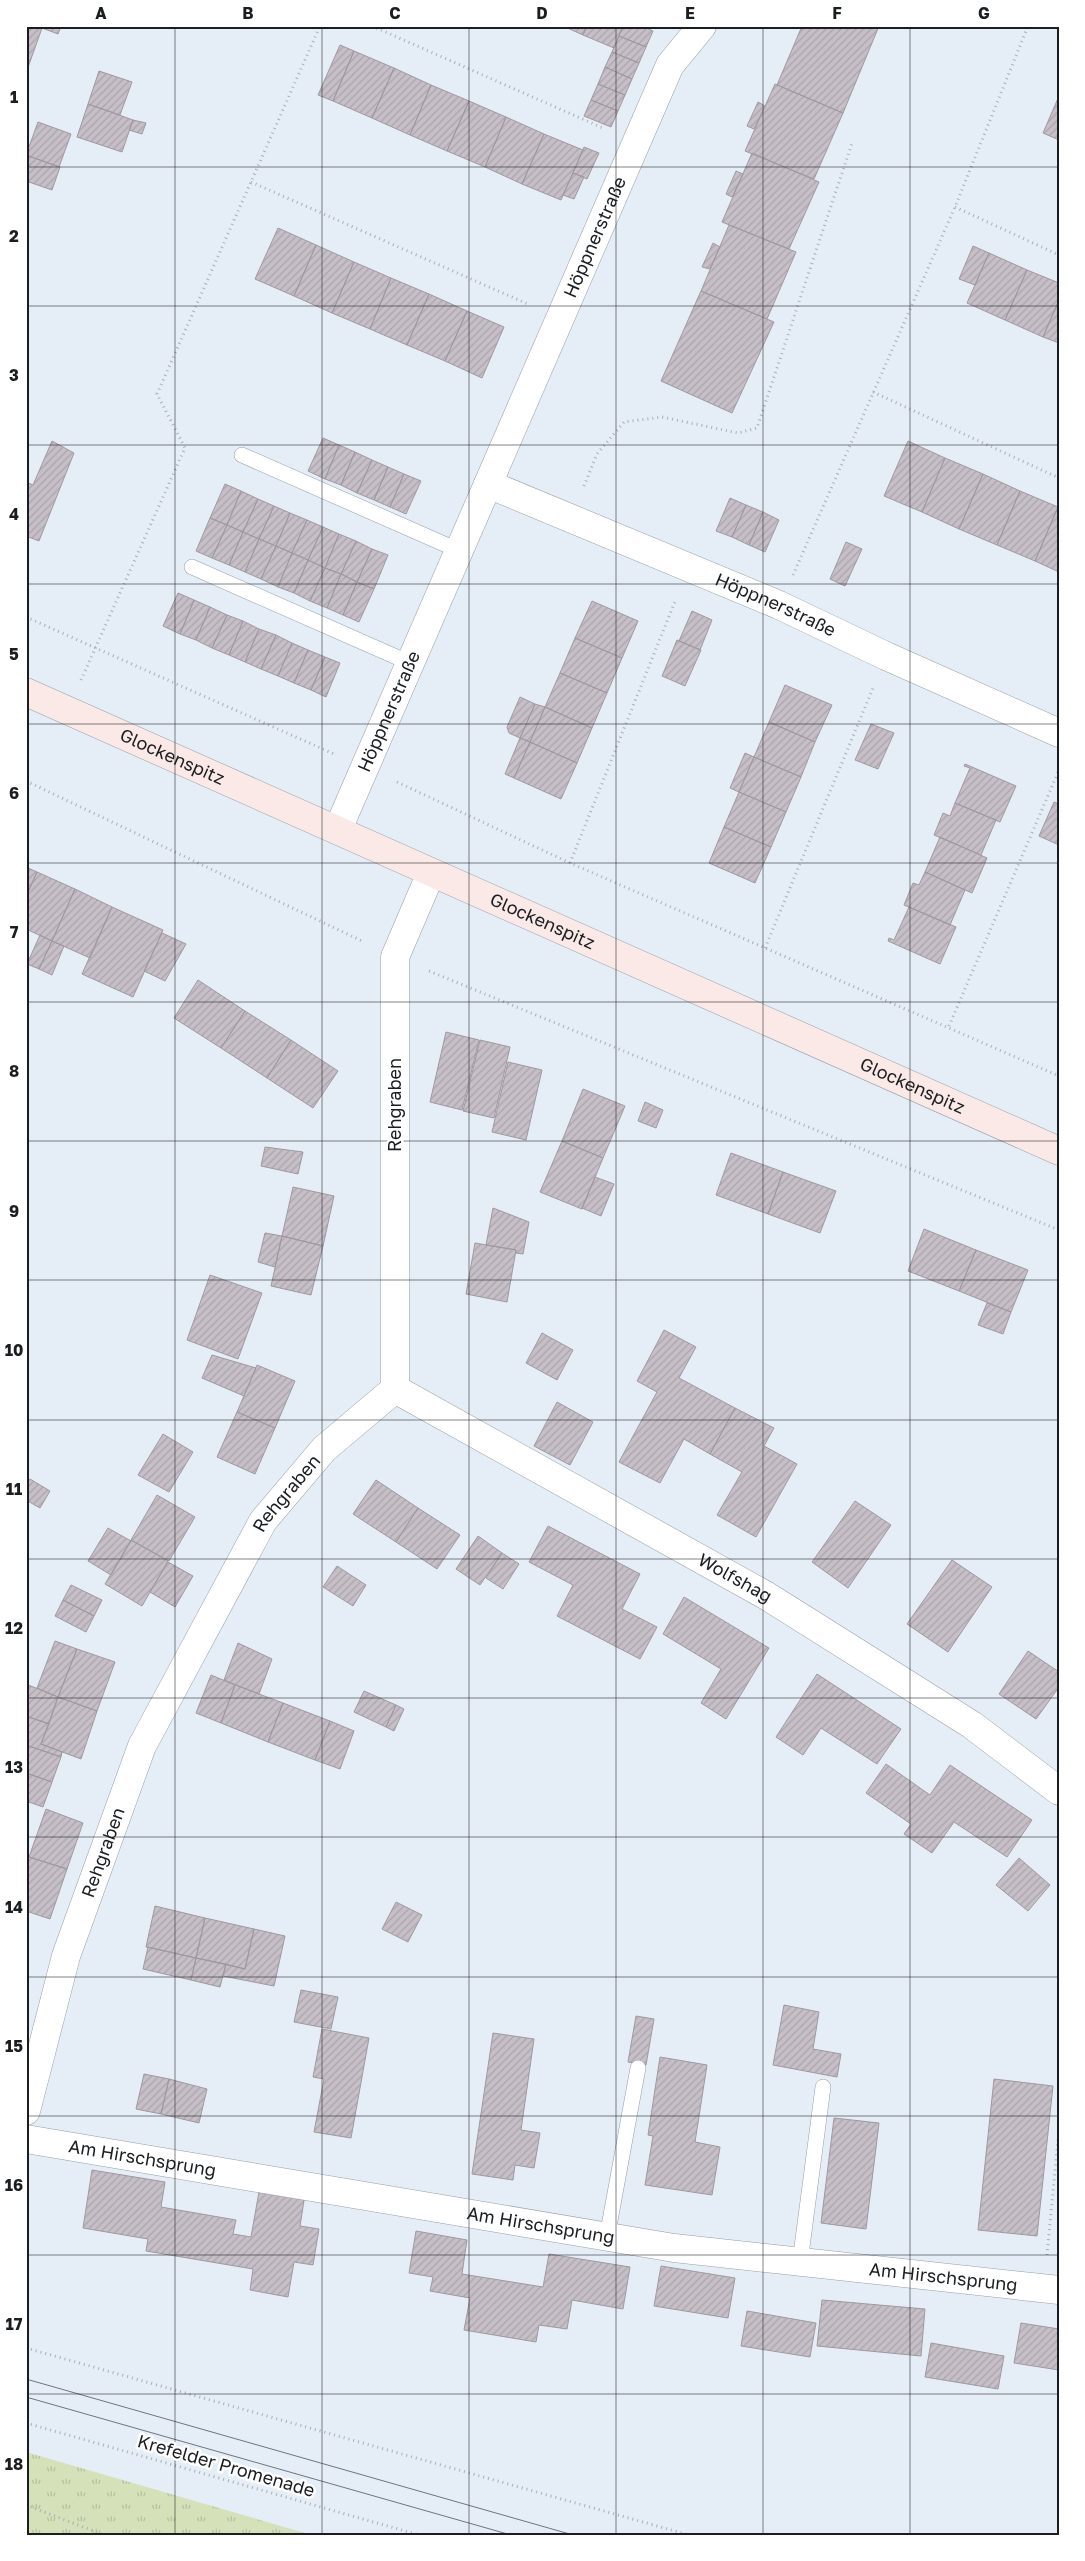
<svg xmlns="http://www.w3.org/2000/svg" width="1085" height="2561" font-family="'Golos Text',sans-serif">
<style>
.park{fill:url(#park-tufts)}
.building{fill:url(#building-hatch);stroke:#a098a0}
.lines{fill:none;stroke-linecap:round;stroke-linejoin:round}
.lane-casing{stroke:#979fa7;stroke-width:16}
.street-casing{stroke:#979fa7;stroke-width:29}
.secondary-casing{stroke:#979fa7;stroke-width:29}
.path{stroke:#a8afb6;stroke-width:3;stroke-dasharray:1 4;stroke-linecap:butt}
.lane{stroke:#fff;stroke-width:15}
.street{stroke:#fff;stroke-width:28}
.secondary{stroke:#fbe9e7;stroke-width:28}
.tram{stroke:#6f757a;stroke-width:1}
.grid{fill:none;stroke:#1b1e21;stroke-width:1;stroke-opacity:0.55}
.labels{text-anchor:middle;stroke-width:5;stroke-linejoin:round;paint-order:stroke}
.street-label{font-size:18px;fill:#1b1e21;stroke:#fff}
.neatline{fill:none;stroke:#1b1e21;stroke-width:2}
.grid-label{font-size:16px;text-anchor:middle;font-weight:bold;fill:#1b1e21}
</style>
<defs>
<pattern id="park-tufts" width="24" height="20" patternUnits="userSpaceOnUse" patternTransform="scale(1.25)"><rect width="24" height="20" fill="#d4e1b9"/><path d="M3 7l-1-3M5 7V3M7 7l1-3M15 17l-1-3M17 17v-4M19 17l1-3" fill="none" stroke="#b5c19f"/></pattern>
<pattern id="building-hatch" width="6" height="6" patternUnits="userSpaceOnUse" patternTransform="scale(1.25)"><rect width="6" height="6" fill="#c7bfc7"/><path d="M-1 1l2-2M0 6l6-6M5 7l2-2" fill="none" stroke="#aaa4ab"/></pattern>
</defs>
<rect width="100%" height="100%" fill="#e5eef6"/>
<path class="park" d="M 26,2452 L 312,2535 L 26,2535 Z"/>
<path class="building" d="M 26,26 L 42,28 L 26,73 Z
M 42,26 L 61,26 L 58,34 L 42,28 Z
M 563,26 L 587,26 L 583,35 Z
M 587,26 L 623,26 L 614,48 L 583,35 Z
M 623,26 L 642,26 L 653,31 L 646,47 L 619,36 Z
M 802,26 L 879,26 L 843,113 L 777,85 Z
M 619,36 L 646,47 L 639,63 L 612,52 Z
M 340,45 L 354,51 L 333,101 L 318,95 Z
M 354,51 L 394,68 L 372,118 L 333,101 Z
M 612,52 L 639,63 L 632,79 L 605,67 Z
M 605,67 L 632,79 L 625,95 L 598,84 Z
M 394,68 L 431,85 L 410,135 L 372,118 Z
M 99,71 L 132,82 L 120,115 L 88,104 Z
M 598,84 L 625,95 L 618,111 L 591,100 Z
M 775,84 L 843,113 L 814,179 L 745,151 Z
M 431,85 L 469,101 L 447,151 L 410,135 Z
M 1059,96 L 1059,140 L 1043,133 Z
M 591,100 L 618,111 L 611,127 L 584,116 Z
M 469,101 L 506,117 L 485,167 L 447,151 Z
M 758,102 L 765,106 L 754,129 L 747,126 Z
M 88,104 L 133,120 L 122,152 L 77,137 Z
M 506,117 L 544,134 L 522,184 L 485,167 Z
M 133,120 L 146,123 L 142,134 L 129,130 Z
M 38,122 L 71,134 L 59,167 L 26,155 Z
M 544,134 L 583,150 L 561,200 L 522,184 Z
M 584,147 L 599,153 L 587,179 L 573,173 Z
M 752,153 L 819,182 L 789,249 L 722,222 Z
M 26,155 L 60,167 L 52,190 L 26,181 Z
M 736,171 L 743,174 L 732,197 L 726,194 Z
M 573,173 L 584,177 L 574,199 L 563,195 Z
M 729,225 L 796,252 L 767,319 L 701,291 Z
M 278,228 L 316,245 L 294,296 L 255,279 Z
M 713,243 L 720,247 L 710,269 L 702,267 Z
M 316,245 L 354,262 L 332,313 L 294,296 Z
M 973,246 L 989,253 L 975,285 L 959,279 Z
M 989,253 L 1027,270 L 1005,320 L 967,303 Z
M 354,262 L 391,278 L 370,329 L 332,313 Z
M 1027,270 L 1059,283 L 1059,300 L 1043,337 L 1005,320 Z
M 391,278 L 429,294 L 407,345 L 370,329 Z
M 701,291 L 774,322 L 732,413 L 661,381 Z
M 429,294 L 467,311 L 445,361 L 407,345 Z
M 1059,300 L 1059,343 L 1043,337 Z
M 467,311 L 504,327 L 482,378 L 445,361 Z
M 323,438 L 339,445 L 325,479 L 308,471 Z
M 52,441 L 74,453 L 39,541 L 26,536 L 26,482 L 33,485 Z
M 908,441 L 945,458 L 922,512 L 884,496 Z
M 339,445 L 355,452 L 341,485 L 325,479 Z
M 355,452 L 372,460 L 357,493 L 341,485 Z
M 945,458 L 983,474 L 959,529 L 922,512 Z
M 372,460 L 388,467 L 374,500 L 357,493 Z
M 388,467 L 404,474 L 390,507 L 374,500 Z
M 404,474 L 421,481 L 406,514 L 390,507 Z
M 983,474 L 1020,491 L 997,545 L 959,529 Z
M 225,484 L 241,491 L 227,525 L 210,518 Z
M 241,491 L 258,499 L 243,532 L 227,525 Z
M 1020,491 L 1058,507 L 1035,561 L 997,545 Z
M 730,498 L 746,505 L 732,537 L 716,531 Z
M 258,499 L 274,506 L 259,539 L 243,532 Z
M 746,505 L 763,512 L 749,545 L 732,537 Z
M 274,506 L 290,513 L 276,546 L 259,539 Z
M 1058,507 L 1059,507 L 1059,572 L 1035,561 Z
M 763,512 L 779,520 L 765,552 L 749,545 Z
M 290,513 L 307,520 L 292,553 L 276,546 Z
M 210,518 L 227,525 L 212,558 L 196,551 Z
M 307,520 L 323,527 L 308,560 L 292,553 Z
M 227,525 L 243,532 L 229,565 L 212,558 Z
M 323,527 L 339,534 L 325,568 L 308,560 Z
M 243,532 L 259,539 L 245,572 L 229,565 Z
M 339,534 L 356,541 L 341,574 L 325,568 Z
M 259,539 L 276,546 L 261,579 L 245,572 Z
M 356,541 L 372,549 L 357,582 L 341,574 Z
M 846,542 L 862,549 L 845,586 L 830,579 Z
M 276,546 L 292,553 L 278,587 L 261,579 Z
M 372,549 L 388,555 L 374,589 L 357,582 Z
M 292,553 L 308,560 L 294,593 L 278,587 Z
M 308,560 L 325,568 L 310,601 L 294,593 Z
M 325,568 L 341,574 L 327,608 L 310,601 Z
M 341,574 L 357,582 L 343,615 L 327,608 Z
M 357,582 L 374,589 L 359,622 L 343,615 Z
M 178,593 L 194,600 L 180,634 L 163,626 Z
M 194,600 L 210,607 L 196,640 L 180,634 Z
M 592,601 L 638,621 L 622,658 L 575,638 Z
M 210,607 L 227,615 L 212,648 L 196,640 Z
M 692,611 L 712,620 L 700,650 L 679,641 Z
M 227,615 L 243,621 L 229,655 L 212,648 Z
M 243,621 L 259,629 L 245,662 L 229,655 Z
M 259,629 L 276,635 L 261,669 L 245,662 Z
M 276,635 L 292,643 L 278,676 L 261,669 Z
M 575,638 L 622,658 L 607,693 L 560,673 Z
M 677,640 L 701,650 L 685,686 L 662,676 Z
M 292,643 L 308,650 L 294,683 L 278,676 Z
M 308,650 L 325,657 L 311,690 L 294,683 Z
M 325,657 L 340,663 L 326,697 L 311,690 Z
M 560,673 L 607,693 L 592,728 L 545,707 Z
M 785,685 L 832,705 L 815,742 L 769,722 Z
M 520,697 L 535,704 L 520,738 L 509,733 L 507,727 Z
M 535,704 L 545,707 L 530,742 L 520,738 Z
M 545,707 L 592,728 L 577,763 L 530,742 Z
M 769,722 L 815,742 L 801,777 L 754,757 Z
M 871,724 L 894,733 L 878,769 L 855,760 Z
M 520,738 L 530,742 L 514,778 L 505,774 Z
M 530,742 L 577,763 L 561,799 L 514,778 Z
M 745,753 L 754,757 L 739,792 L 730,788 Z
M 754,757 L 801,777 L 786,812 L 739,792 Z
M 965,764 L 1016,786 L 1000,822 L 955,803 L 970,768 L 964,766 Z
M 739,792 L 786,812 L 771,847 L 724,827 Z
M 1054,802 L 1059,804 L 1059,845 L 1039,836 Z
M 955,803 L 996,820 L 981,855 L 934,835 L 943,813 L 950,816 Z
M 724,827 L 771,847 L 755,883 L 709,863 Z
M 940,837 L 987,858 L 972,893 L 925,872 Z
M 26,867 L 37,872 L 26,897 Z
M 37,872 L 75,889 L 52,941 L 26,929 L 26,897 Z
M 925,872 L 965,890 L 950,925 L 904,905 L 913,883 L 919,885 Z
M 75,889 L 112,907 L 90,958 L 52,941 Z
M 112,907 L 163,930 L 133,997 L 82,974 Z
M 909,907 L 956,927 L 940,964 L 888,941 L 889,938 L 894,940 Z
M 162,933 L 186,944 L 165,981 L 144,971 Z
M 40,935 L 52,941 L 39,969 L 27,964 Z
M 52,941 L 64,946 L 52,975 L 39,969 Z
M 198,980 L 245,1011 L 221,1048 L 174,1018 Z
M 245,1011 L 291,1040 L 267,1078 L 221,1048 Z
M 446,1032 L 479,1040 L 462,1110 L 430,1102 Z
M 291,1040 L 338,1071 L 313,1108 L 267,1078 Z
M 480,1040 L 510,1047 L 494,1118 L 463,1111 Z
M 508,1062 L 542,1070 L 526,1140 L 492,1132 Z
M 583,1089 L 625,1106 L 603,1158 L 562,1141 Z
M 645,1102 L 663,1110 L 656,1128 L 638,1121 Z
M 562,1141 L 603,1158 L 582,1209 L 540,1192 Z
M 265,1147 L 303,1152 L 298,1174 L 261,1166 Z
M 731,1153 L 783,1172 L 768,1214 L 716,1195 Z
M 783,1172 L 836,1191 L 820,1233 L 768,1214 Z
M 595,1177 L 614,1184 L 601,1216 L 582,1208 Z
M 293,1187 L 334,1196 L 323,1246 L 282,1236 Z
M 493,1208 L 529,1222 L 523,1254 L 516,1253 L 516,1250 L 486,1245 Z
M 924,1229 L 976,1250 L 959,1291 L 908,1271 Z
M 265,1233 L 282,1236 L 275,1267 L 258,1262 Z
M 282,1236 L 323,1246 L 311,1295 L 271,1286 Z
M 475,1243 L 516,1250 L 507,1302 L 466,1294 Z
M 976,1250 L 1028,1270 L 1011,1312 L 959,1291 Z
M 210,1275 L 262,1293 L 238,1359 L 187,1340 Z
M 987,1303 L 1011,1312 L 1003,1334 L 978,1325 Z
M 664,1330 L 696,1347 L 679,1378 L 735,1408 L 710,1454 L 684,1439 L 660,1483 L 619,1462 L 657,1392 L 637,1381 Z
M 542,1333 L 573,1350 L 557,1380 L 526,1363 Z
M 212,1355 L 256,1368 L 244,1396 L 202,1378 Z
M 257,1365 L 295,1381 L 275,1428 L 237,1412 Z
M 557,1402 L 593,1422 L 570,1465 L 534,1446 Z
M 735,1408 L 774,1428 L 764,1446 L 797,1464 L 756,1537 L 717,1515 L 742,1472 L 710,1454 Z
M 237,1412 L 275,1428 L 255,1474 L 217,1457 Z
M 163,1434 L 193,1452 L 169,1492 L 138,1475 Z
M 30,1479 L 50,1491 L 40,1508 L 26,1500 L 26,1485 Z
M 376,1480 L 418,1508 L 396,1542 L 353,1514 Z
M 157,1495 L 195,1517 L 169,1561 L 131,1540 Z
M 855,1501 L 891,1525 L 848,1588 L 812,1562 Z
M 418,1508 L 460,1535 L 437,1569 L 396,1542 Z
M 548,1526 L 640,1574 L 622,1609 L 657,1627 L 640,1659 L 557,1616 L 573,1585 L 529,1562 Z
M 108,1528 L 131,1541 L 111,1575 L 88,1561 Z
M 478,1536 L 502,1553 L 480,1585 L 456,1569 Z
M 131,1540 L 168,1561 L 142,1606 L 105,1584 Z
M 502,1553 L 519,1564 L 503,1589 L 486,1578 Z
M 952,1560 L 992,1587 L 948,1652 L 907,1624 Z
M 168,1562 L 193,1576 L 175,1607 L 150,1592 Z
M 337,1566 L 366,1585 L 353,1606 L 323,1587 Z
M 71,1585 L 102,1600 L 94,1616 L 63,1600 Z
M 684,1597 L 769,1648 L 726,1719 L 701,1703 L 721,1669 L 663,1634 Z
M 63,1600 L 94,1616 L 86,1632 L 55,1616 Z
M 55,1641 L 77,1649 L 58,1697 L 37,1688 Z
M 238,1643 L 272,1659 L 259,1694 L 224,1680 Z
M 77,1649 L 115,1662 L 97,1711 L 58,1697 Z
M 1028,1651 L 1059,1672 L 1059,1687 L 1036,1719 L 999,1694 Z
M 817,1674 L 901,1729 L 877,1764 L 821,1728 L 803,1755 L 776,1737 Z
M 211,1675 L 235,1685 L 221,1723 L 196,1713 Z
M 26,1684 L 58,1697 L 49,1724 L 26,1716 Z
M 235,1685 L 283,1703 L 268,1742 L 221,1723 Z
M 364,1691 L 396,1705 L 386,1727 L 354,1712 Z
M 58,1697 L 97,1711 L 81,1759 L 41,1744 Z
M 283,1703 L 330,1721 L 315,1760 L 268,1742 Z
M 396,1705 L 404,1709 L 394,1731 L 386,1727 Z
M 26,1716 L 49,1724 L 41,1744 L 62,1752 L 61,1757 L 26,1745 Z
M 330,1721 L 354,1731 L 340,1769 L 315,1760 Z
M 26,1745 L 61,1757 L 52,1782 L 26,1773 Z
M 886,1764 L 930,1795 L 950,1765 L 1032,1820 L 1007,1857 L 954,1822 L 932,1853 L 904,1834 L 911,1824 L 866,1793 Z
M 26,1773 L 52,1782 L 43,1807 L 26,1801 Z
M 46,1809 L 83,1823 L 67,1869 L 29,1857 Z
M 29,1857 L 67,1869 L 50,1919 L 26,1911 L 26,1865 Z
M 1019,1858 L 1050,1885 L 1028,1911 L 996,1885 Z
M 396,1902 L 422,1915 L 408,1942 L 382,1929 Z
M 155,1906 L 205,1918 L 196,1958 L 146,1947 Z
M 205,1918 L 254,1929 L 245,1969 L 196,1958 Z
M 254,1929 L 285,1936 L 274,1986 L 223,1976 L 226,1964 L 245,1969 Z
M 148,1947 L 196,1958 L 191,1980 L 143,1969 Z
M 196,1958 L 226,1964 L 220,1987 L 191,1980 Z
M 301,1990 L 338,1997 L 331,2029 L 294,2022 Z
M 784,2005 L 819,2012 L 813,2049 L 841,2054 L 837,2077 L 773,2065 Z
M 636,2016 L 654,2019 L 646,2065 L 628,2062 Z
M 322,2029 L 369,2038 L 351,2138 L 314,2132 L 324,2079 L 313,2077 Z
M 493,2033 L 534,2039 L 521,2130 L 540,2133 L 534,2168 L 515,2165 L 513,2180 L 472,2174 Z
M 660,2057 L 707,2065 L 695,2142 L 720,2147 L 712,2195 L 645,2185 L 653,2136 L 648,2135 Z
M 144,2074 L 169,2079 L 161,2114 L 136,2109 Z
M 169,2079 L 207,2089 L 199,2123 L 161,2114 Z
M 994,2079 L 1053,2086 L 1037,2236 L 978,2230 Z
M 834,2118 L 879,2123 L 866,2229 L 821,2223 Z
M 92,2170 L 165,2182 L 161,2207 L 236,2220 L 233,2234 L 251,2237 L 260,2186 L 305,2194 L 300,2226 L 319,2229 L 313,2265 L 294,2262 L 288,2297 L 250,2290 L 253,2269 L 146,2251 L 148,2239 L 83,2228 Z
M 416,2231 L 467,2240 L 462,2274 L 543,2287 L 549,2254 L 630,2267 L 623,2309 L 572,2300 L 567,2329 L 539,2325 L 536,2342 L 464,2330 L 470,2298 L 430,2291 L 433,2277 L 409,2273 Z
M 661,2266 L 735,2278 L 728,2318 L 654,2306 Z
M 822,2300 L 925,2309 L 921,2356 L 817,2346 Z
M 747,2311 L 816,2323 L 810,2357 L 741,2346 Z
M 1021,2323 L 1059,2329 L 1059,2370 L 1014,2363 Z
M 931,2343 L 1004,2356 L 998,2389 L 925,2377 Z"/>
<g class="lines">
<g class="lane-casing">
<path id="lane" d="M 242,455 L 460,551
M 192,567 L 410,663
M 607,2237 L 638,2068
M 800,2262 L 823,2087"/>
</g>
<g class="street-casing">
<g id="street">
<path id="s1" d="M 488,484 L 670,65 L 702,26"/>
<path id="s2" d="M 338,829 L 488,484 L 779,605 L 886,656 L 1059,733"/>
<path id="s3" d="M 395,1389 L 767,1596 L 972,1725 L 1059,1791"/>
<path id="s4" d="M 26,2111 L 66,1956 L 142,1746 L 263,1521 L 324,1449 L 395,1389 L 395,957 L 431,873"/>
<path id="s5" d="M 26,2139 L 674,2248 L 1059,2290"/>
</g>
</g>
<g class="secondary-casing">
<g id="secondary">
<path id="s6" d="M 26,692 L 1059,1151"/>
</g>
</g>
<path class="path" d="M 372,26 L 605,129
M 251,182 L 530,305
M 955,207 L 1059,255
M 873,392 L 1059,478
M 584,486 L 597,454 L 624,422 L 662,417 L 738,433 L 757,428 L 852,143
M 793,575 L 955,207 L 1028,26
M 26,617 L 334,754
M 81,680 L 185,448 L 157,394 L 320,26
M 26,781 L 364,942
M 397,782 L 570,863 L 1059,1076
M 570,863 L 676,599
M 765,948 L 873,688
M 429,971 L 1059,1230
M 949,1026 L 1059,770
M 1047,2255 L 1059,2129
M 26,2348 L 689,2535
M 26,2423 L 419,2535
M 26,2505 L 104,2535"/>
<use href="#lane" class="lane"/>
<use href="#street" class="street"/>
<use href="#secondary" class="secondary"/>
<path class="tram" d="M 26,2379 L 573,2535
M 26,2397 L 511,2535"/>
</g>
<path class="grid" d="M 175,26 L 175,2535M 322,26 L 322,2535M 469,26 L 469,2535M 616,26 L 616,2535M 763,26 L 763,2535M 910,26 L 910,2535M 26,167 L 1059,167M 26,306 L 1059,306M 26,445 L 1059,445M 26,584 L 1059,584M 26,724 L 1059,724M 26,863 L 1059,863M 26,1002 L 1059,1002M 26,1141 L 1059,1141M 26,1280 L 1059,1280M 26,1420 L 1059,1420M 26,1559 L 1059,1559M 26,1698 L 1059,1698M 26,1837 L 1059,1837M 26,1977 L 1059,1977M 26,2116 L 1059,2116M 26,2255 L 1059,2255M 26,2394 L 1059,2394"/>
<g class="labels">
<g class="street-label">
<text dy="6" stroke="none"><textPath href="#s1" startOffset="269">Höppnerstraße</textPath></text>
<text dy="6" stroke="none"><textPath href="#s2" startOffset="688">Höppnerstraße</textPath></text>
<text dy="6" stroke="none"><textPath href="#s2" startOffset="128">Höppnerstraße</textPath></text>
<text dy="6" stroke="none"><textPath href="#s6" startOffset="160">Glockenspitz</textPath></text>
<text dy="6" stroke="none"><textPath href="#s6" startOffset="565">Glockenspitz</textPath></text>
<text dy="6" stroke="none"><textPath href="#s6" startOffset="970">Glockenspitz</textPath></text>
<text transform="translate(395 1105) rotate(-90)" y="6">Rehgraben</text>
<text dy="6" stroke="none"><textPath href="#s4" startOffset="675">Rehgraben</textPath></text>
<text dy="6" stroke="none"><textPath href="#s3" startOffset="389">Wolfshag</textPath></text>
<text dy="6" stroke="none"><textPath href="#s4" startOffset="270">Rehgraben</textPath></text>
<text dy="6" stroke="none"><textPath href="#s5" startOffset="118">Am Hirschsprung</textPath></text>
<text dy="6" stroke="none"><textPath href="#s5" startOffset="522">Am Hirschsprung</textPath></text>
<text dy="6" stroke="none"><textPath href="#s5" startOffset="928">Am Hirschsprung</textPath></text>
<text transform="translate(226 2466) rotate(16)" y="6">Krefelder Promenade</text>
</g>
</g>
<rect width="1085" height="2561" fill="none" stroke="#ffffff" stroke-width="55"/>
<rect x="28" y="28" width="1030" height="2506" class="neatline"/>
<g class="grid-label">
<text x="101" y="19">A</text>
<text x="248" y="19">B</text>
<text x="395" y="19">C</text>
<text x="542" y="19">D</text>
<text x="690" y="19">E</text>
<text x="837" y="19">F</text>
<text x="984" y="19">G</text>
<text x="14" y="103">1</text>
<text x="14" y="242">2</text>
<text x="14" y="381">3</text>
<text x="14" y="520">4</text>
<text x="14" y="660">5</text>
<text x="14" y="799">6</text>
<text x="14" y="938">7</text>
<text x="14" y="1077">8</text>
<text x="14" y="1217">9</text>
<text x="14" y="1356">10</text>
<text x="14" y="1495">11</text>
<text x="14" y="1634">12</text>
<text x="14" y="1773">13</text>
<text x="14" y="1913">14</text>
<text x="14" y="2052">15</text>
<text x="14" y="2191">16</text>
<text x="14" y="2330">17</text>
<text x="14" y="2470">18</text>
</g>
</svg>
